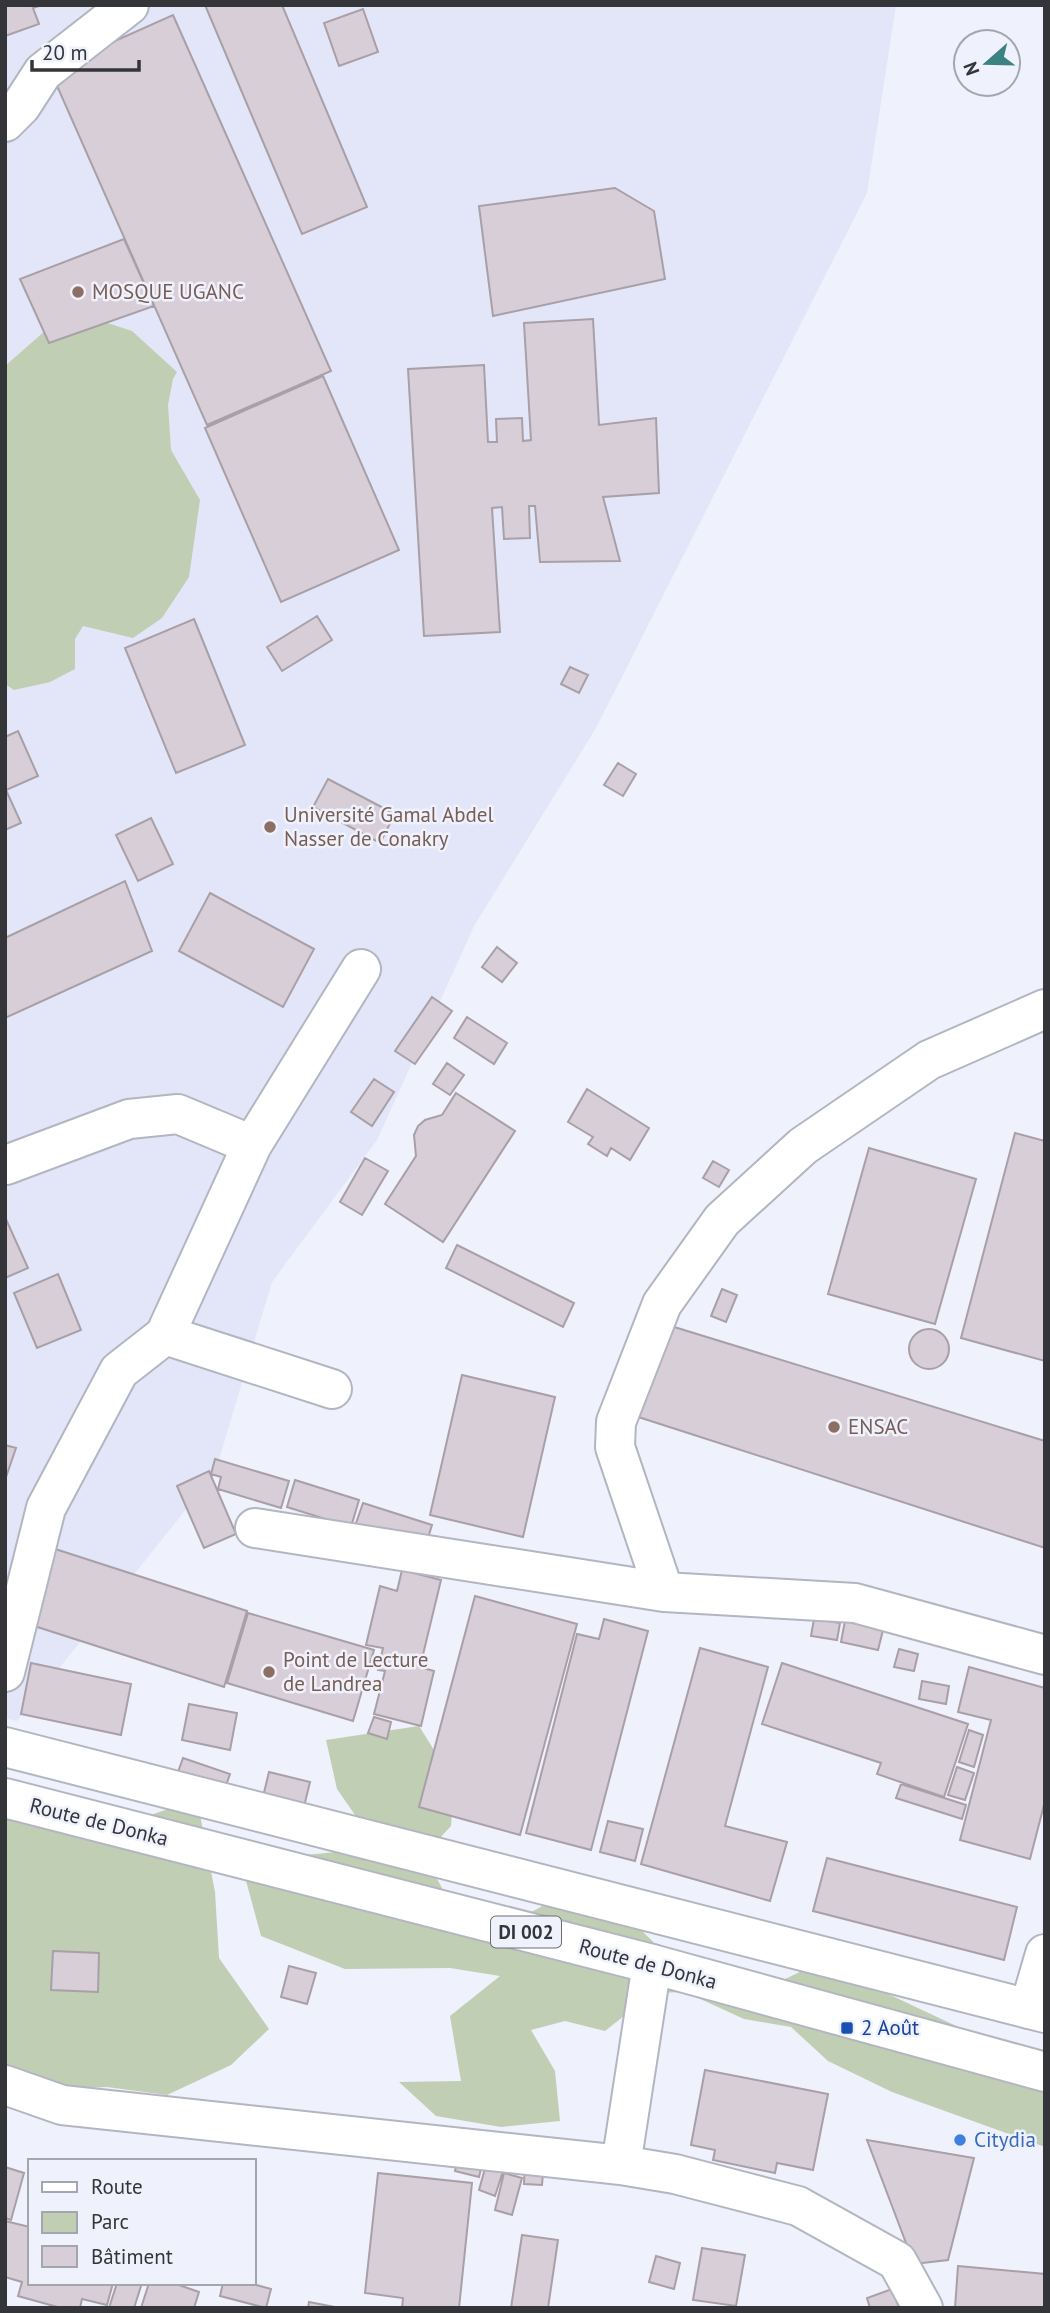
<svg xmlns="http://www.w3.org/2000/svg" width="1050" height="2313" font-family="'PT Sans',sans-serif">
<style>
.built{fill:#e2e6f8}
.green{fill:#c0ceb3}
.building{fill:#d8ced7;stroke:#a89fa7;stroke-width:2}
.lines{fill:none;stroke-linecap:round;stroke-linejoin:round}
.minor-casing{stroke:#b3b5c0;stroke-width:42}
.major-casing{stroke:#b3b5c0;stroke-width:42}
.minor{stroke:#fff;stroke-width:38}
.major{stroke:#fff;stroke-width:38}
.education-dot{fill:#8d6e63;stroke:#eff1fc;stroke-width:2.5}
.transit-dot{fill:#1a4fb4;stroke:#eff1fc;stroke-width:2.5}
.shop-dot{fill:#3f7fe0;stroke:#eff1fc;stroke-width:2.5}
.labels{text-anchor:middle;stroke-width:5;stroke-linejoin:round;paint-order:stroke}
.shield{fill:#eff1fc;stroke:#6c6d74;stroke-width:2}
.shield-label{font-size:19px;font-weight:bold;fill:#343539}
.education-label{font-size:21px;fill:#785e54;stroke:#eff1fc;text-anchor:start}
.street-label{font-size:21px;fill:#343539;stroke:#eff1fc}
.transit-label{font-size:21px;fill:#164399;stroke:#eff1fc;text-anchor:start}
.shop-label{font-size:21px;fill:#366cbe;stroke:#eff1fc;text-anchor:start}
</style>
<rect width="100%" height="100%" fill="#eff1fc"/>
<path class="built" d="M 5,5 L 896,5 L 867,193 L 596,728 L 474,926 L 377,1140 L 272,1282 L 215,1473 L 17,1721 L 5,1718 Z"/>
<path class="green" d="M 74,312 L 132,331 L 177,372 L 173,379 L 168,405 L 171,450 L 200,500 L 189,577 L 162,618 L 133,638 L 83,626 L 75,639 L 75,669 L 50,682 L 14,690 L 5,684 L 5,366 L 54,323 Z
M 419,1726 L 454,1782 L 451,1826 L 424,1855 L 466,1932 L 509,1924 L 563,1895 L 616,1906 L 668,1956 L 769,1987 L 820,1962 L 969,2032 L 1045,2057 L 1045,2147 L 892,2092 L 828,2061 L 791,2027 L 744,2019 L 685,1992 L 653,1993 L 605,2031 L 565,2021 L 531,2030 L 555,2071 L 560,2121 L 501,2127 L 436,2116 L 399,2082 L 461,2081 L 450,2016 L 500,1976 L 450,1968 L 345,1969 L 261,1936 L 245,1877 L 295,1856 L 378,1848 L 337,1789 L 326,1740 Z
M 5,1788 L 119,1826 L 197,1799 L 215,1892 L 219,1958 L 269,2029 L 231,2065 L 167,2095 L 107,2087 L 57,2089 L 5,2105 Z"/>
<path class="building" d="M 5,5 L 42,5 L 33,8 L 39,24 L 5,36 Z
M 205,5 L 282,5 L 367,207 L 302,234 Z
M 363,9 L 378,52 L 339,66 L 324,23 Z
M 173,15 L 331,371 L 207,425 L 50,70 Z
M 615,188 L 654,211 L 665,279 L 493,316 L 479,206 Z
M 124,239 L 154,306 L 49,343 L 20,279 Z
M 593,319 L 599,425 L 656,418 L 659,493 L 603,497 L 620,561 L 540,562 L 535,506 L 529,506 L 530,538 L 504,539 L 502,507 L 492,508 L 500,632 L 424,636 L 408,369 L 484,365 L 488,442 L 497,442 L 496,419 L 522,418 L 523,441 L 531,440 L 524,323 Z
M 323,376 L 399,550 L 281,602 L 205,428 Z
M 317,616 L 332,640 L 282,671 L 267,647 Z
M 194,619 L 245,745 L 176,773 L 125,648 Z
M 570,667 L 588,675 L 579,693 L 561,684 Z
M 18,731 L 38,776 L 6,790 L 21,823 L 5,830 L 5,737 Z
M 618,763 L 636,774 L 623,796 L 604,785 Z
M 328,779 L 395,814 L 380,843 L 313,807 Z
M 151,818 L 173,864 L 138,881 L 116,835 Z
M 125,881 L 152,951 L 5,1018 L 5,938 Z
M 210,893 L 314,949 L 283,1007 L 179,951 Z
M 497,947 L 517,963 L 502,982 L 482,967 Z
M 432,997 L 452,1011 L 415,1064 L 395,1051 Z
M 467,1017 L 507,1043 L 494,1064 L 454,1038 Z
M 447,1063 L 464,1075 L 450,1095 L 433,1084 Z
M 374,1079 L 394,1092 L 372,1126 L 351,1112 Z
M 587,1089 L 649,1128 L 630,1160 L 611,1148 L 607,1156 L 588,1144 L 593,1137 L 568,1122 Z
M 456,1093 L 515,1131 L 443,1242 L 385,1204 L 416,1156 L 414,1135 L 418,1126 L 425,1120 L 442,1115 Z
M 1015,1133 L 1045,1141 L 1045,1361 L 961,1338 Z
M 869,1148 L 976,1179 L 935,1324 L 828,1294 Z
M 365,1158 L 388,1171 L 362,1215 L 340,1202 Z
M 713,1161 L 729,1170 L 719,1187 L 703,1178 Z
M 5,1217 L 28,1268 L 5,1278 Z
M 457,1245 L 574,1303 L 563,1327 L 446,1268 Z
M 58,1274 L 81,1330 L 37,1348 L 14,1293 Z
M 722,1289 L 737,1295 L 726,1322 L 711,1316 Z
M 658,1322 L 1045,1441 L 1045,1548 L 626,1413 Z
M909 1349a20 20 0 1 1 40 0a20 20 0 1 1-40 0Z
M 462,1375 L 555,1397 L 523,1537 L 430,1515 Z
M 5,1445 L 16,1448 L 5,1480 Z
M 215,1459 L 289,1481 L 281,1508 L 218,1489 L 221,1477 L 211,1474 Z
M 209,1471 L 236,1534 L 204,1548 L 177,1486 Z
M 295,1480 L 359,1500 L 351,1527 L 287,1507 Z
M 363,1503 L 432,1525 L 423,1554 L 353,1532 Z
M 49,1547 L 247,1611 L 224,1687 L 25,1623 Z
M 402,1570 L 441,1580 L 420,1667 L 434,1671 L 421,1726 L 374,1714 L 385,1671 L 378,1670 L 383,1648 L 366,1645 L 380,1586 L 397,1591 Z
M 475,1596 L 577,1624 L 520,1835 L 419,1807 Z
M 248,1613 L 374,1650 L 353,1721 L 227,1683 Z
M 604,1619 L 648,1631 L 591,1850 L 526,1833 L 577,1634 L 599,1639 Z
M 814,1619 L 840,1623 L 837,1640 L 811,1636 Z
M 845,1621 L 883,1630 L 878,1650 L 841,1642 Z
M 700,1648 L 768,1667 L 725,1826 L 787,1842 L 770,1901 L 641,1864 Z
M 899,1649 L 918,1654 L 914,1671 L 894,1667 Z
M 31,1663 L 131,1684 L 121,1735 L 21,1714 Z
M 782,1663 L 968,1724 L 944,1797 L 877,1774 L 881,1763 L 762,1724 Z
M 969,1667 L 1045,1688 L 1045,1801 L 1030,1859 L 960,1840 L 991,1720 L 958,1712 Z
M 922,1681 L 949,1686 L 946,1704 L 919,1699 Z
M 189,1704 L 237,1713 L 230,1750 L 182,1740 Z
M 374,1717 L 391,1722 L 387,1739 L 368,1733 Z
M 969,1730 L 983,1735 L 974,1767 L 959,1762 Z
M 183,1758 L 230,1774 L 219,1805 L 172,1789 Z
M 957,1767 L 974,1773 L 965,1800 L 948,1795 Z
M 269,1772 L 310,1782 L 300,1823 L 259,1813 Z
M 901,1784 L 966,1805 L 962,1819 L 896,1798 Z
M 608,1821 L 643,1829 L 635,1861 L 600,1852 Z
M 827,1858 L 1017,1907 L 1004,1960 L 813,1911 Z
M 53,1951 L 99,1953 L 98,1992 L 51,1990 Z
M 289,1966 L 316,1973 L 307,2004 L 281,1997 Z
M 705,2070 L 828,2094 L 813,2170 L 777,2163 L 775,2173 L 713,2160 L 715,2150 L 691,2145 Z
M 867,2140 L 974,2158 L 948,2260 L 914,2264 Z
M 458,2158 L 482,2164 L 479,2177 L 455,2171 Z
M 525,2161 L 544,2161 L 542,2185 L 524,2184 Z
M 486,2165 L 503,2171 L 495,2196 L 479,2190 Z
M 5,2167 L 24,2173 L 11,2220 L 5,2218 Z
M 378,2173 L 472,2183 L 459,2308 L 402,2308 L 403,2298 L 365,2293 Z
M 504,2173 L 522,2178 L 512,2215 L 495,2210 Z
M 5,2221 L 30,2227 L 30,2283 L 113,2283 L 107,2305 L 82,2299 L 80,2308 L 61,2308 L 18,2296 L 22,2282 L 5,2277 Z
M 522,2235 L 558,2240 L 548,2308 L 511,2308 Z
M 702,2248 L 745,2255 L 736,2306 L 693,2300 Z
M 656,2256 L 680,2263 L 674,2289 L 649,2282 Z
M 958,2266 L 1045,2274 L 1045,2308 L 955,2308 Z
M 117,2283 L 142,2283 L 134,2308 L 109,2308 Z
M 149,2283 L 173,2283 L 199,2292 L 194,2308 L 141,2308 Z
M 223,2283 L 249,2283 L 271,2289 L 266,2308 L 220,2296 Z
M 892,2289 L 899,2308 L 870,2308 L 867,2298 Z
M 309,2302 L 340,2308 L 308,2308 Z"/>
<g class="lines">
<g class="minor-casing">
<path id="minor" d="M 5,122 L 21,106 L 43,72 L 129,5
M 6,1165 L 129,1119 L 178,1114 L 252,1145
M 165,1335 L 332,1389
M 255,1528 L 664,1592 L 855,1603 L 1045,1655
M 664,1592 L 615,1447 L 616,1422 L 662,1304 L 722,1220 L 803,1146 L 929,1060 L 1045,1009
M 5,1672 L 46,1508 L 119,1371 L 165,1335 L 252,1145 L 361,969
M 1029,2009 L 1045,1954
M 5,2085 L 62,2105 L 621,2165 L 675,2174 L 798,2206 L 897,2261 L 923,2308
M 621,2165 L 652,1964"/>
</g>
<g class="major-casing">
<path id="major" d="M 5,1747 L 1045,2013
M 5,1798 L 652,1964 L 1045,2072"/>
</g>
<use href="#minor" class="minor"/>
<use href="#major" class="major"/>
</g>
<g class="education-dot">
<circle cx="78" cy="292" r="7"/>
<circle cx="270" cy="827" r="7"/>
<circle cx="834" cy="1427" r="7"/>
<circle cx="269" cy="1672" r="7"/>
</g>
<rect class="transit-dot" x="840" y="2021" width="14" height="14" rx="3.5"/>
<circle class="shop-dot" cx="960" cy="2140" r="7"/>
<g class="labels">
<rect class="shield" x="491" y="1916.5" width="70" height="31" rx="5"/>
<g class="shield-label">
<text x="526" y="1939">DI 002</text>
</g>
<g class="education-label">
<text x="92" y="299">MOSQUE UGANC</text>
<text x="284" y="822">Université Gamal Abdel<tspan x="284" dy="24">Nasser de Conakry</tspan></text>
<text x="848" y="1434">ENSAC</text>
<text x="283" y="1667">Point de Lecture<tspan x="283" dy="24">de Landrea</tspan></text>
</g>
<g class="street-label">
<text transform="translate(99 1822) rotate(14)" y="7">Route de Donka</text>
<text transform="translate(648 1964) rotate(15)" y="7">Route de Donka</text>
</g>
<g class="transit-label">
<text x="861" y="2035">2 Août</text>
</g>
<g class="shop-label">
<text x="974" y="2147">Citydia</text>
</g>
</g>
<rect width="1050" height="2313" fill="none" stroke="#343539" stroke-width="14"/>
<rect x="28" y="2159" width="228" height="126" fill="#eff1fc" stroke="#a4a6ae" stroke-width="2"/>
<rect x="42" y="2182" width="35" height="10" fill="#ffffff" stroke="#a4a6ae" stroke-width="2"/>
<text x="91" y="2194" font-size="21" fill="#343539">Route</text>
<rect x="42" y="2212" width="35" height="21" fill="#c0ceb3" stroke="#a4a6ae" stroke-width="2"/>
<text x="91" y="2229" font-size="21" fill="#343539">Parc</text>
<rect x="42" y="2246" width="35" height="21" fill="#d8ced7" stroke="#a4a6ae" stroke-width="2"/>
<text x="91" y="2264" font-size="21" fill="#343539">Bâtiment</text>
<g transform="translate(987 63) rotate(250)"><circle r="33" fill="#eff1fc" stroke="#a4a6ae" stroke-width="2"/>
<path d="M0-5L12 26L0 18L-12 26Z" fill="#3b8382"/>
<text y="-10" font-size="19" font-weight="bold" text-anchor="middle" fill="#343539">N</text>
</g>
<path d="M32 60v10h107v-10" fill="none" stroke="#343539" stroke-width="3.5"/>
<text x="42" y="60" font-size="21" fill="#343539" stroke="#eff1fc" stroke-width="5" paint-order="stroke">20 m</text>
</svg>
